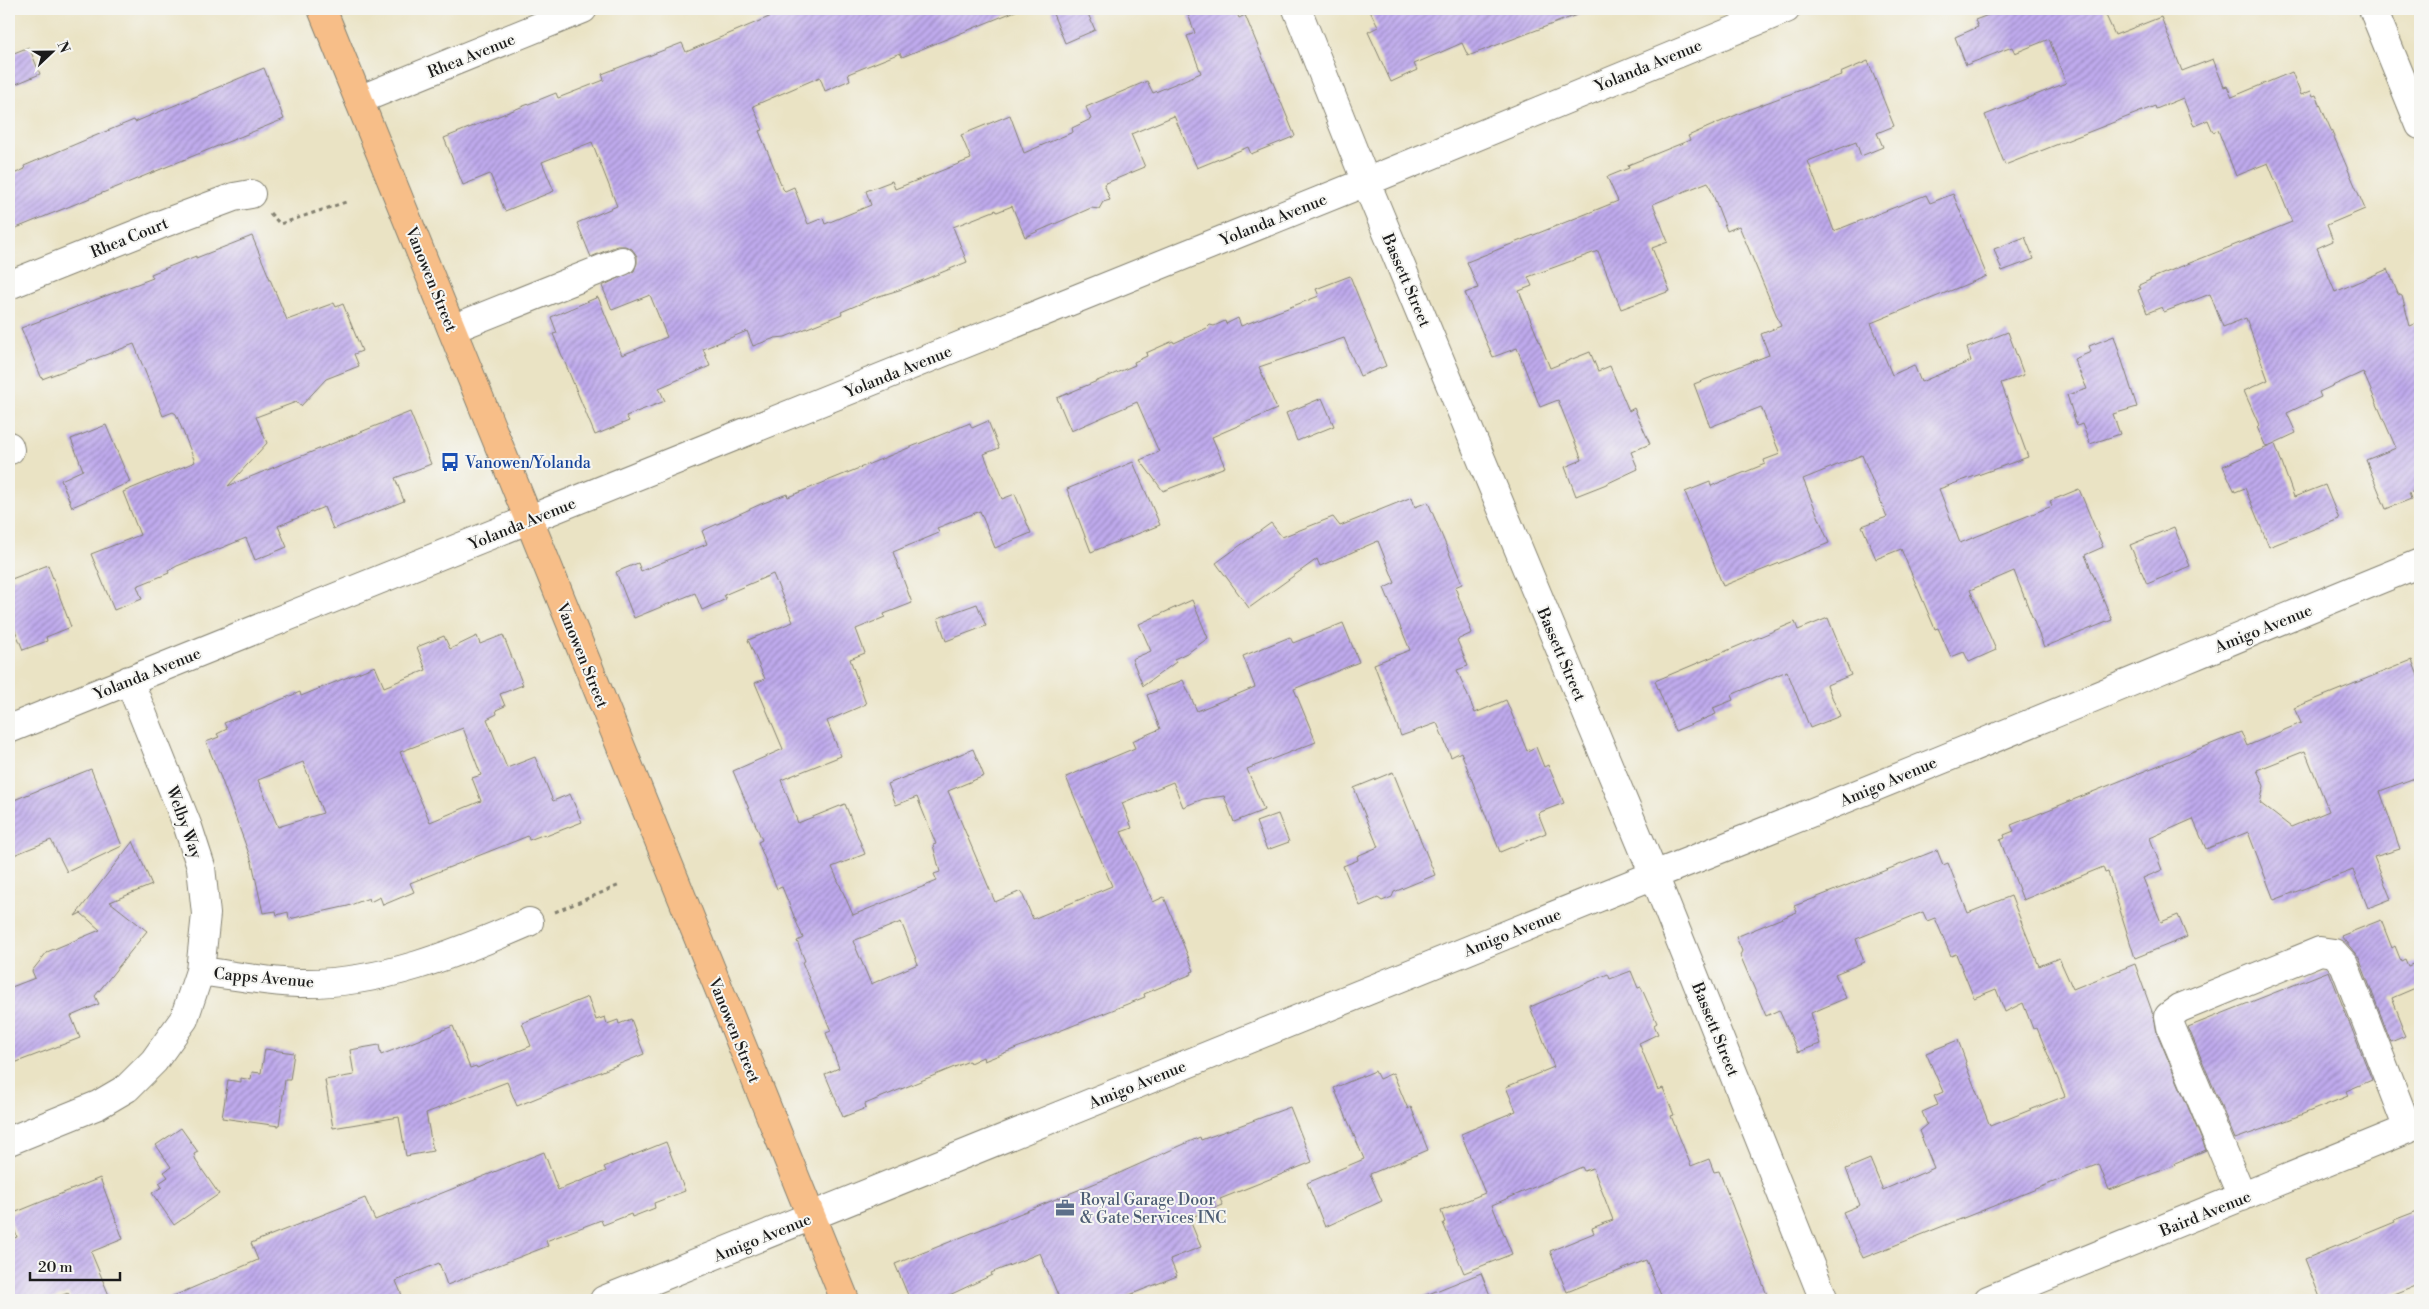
<svg xmlns="http://www.w3.org/2000/svg" width="2429" height="1309" font-family="'Libre Bodoni',serif">
<style>
.building{fill:url(#building-hatch);fill-rule:evenodd}
.lines{fill:none;stroke-linecap:round;stroke-linejoin:round}
.minor-casing{stroke:#838070;stroke-width:30}
.major-casing{stroke:#838070;stroke-width:30}
.path{stroke:#838070;stroke-width:3;stroke-dasharray:4 4;stroke-linecap:butt}
.minor{stroke:#fff;stroke-width:28}
.major{stroke:#f7be88;stroke-width:28}
.labels{text-anchor:middle;stroke-width:4;stroke-linejoin:round;paint-order:stroke}
.street-label{font-size:16px;fill:#1c1c1c;stroke:#f6f6f2}
.transit-label{font-size:16px;fill:#164399;stroke:#f6f6f2;text-anchor:start}
.service-label{font-size:16px;fill:#4e5e75;stroke:#f6f6f2;text-anchor:start}
</style>
<defs>
<pattern id="building-hatch" width="6" height="6" patternUnits="userSpaceOnUse" patternTransform="scale(1.25)"><rect width="6" height="6" fill="#bfaaed"/><path d="M-1 1l2-2M0 6l6-6M5 7l2-2" fill="none" stroke="#9a8abf"/></pattern>
</defs>
<rect width="100%" height="100%" fill="#f6f6f2"/>
<filter id="ink" filterUnits="userSpaceOnUse"><feTurbulence type="fractalNoise" baseFrequency=".02" numOctaves="2"/><feDisplacementMap in="SourceGraphic" scale="10" xChannelSelector="R" yChannelSelector="G"/><feConvolveMatrix kernelMatrix="1 2 1 2 8 2 1 2 1" color-interpolation-filters="sRGB"/></filter>
<filter id="wash" filterUnits="userSpaceOnUse"><feTurbulence type="fractalNoise" baseFrequency=".0096" numOctaves="4" result="noise"/><feDisplacementMap in="SourceGraphic" scale="20" xChannelSelector="R" yChannelSelector="G"/><feGaussianBlur stdDeviation="1.12" result="paint"/><feColorMatrix in="noise" values="0 0 0 0 0 0 0 0 0 0 0 0 0 0 0 0 0 1.4 0 .05"/><feComposite in="paint" operator="in"/></filter>
<g filter="url(#wash)">
<rect width="100%" height="100%" fill="#eae3c4"/>
<g id="blocks">
<path class="building" d="M 788,9 L 1018,10 L 902,57 L 900,53 L 848,74 L 850,80 L 825,91 L 820,77 L 753,106 L 763,130 L 759,131 L 783,189 L 785,191 L 794,187 L 808,224 L 823,218 L 825,224 L 871,205 L 866,191 L 892,181 L 895,189 L 971,159 L 961,135 L 1010,115 L 1024,153 L 1073,132 L 1072,128 L 1091,119 L 1086,107 L 1147,81 L 1153,93 L 1201,73 L 1187,36 L 1195,33 L 1186,9 L 1235,9 L 1239,18 L 1245,15 L 1295,136 L 1251,154 L 1248,147 L 1197,168 L 1174,116 L 1131,134 L 1145,167 L 1104,184 L 1110,200 L 1103,202 L 1099,209 L 1091,208 L 1025,237 L 1012,206 L 997,212 L 996,210 L 953,227 L 967,262 L 899,290 L 876,297 L 841,312 L 842,314 L 785,337 L 775,338 L 753,346 L 747,331 L 703,349 L 710,366 L 659,388 L 665,401 L 626,416 L 629,421 L 595,435 L 553,334 L 557,333 L 551,317 L 598,297 L 622,355 L 667,337 L 650,295 L 612,310 L 602,286 L 634,271 L 637,263 L 637,256 L 632,249 L 625,246 L 617,246 L 591,257 L 577,223 L 617,206 L 592,142 L 542,162 L 554,191 L 505,211 L 490,174 L 463,185 L 444,138 L 556,93 L 558,98 L 604,80 L 602,74 L 682,43 L 686,52 Z
M 1051,9 L 1086,9 L 1095,30 L 1065,43 Z
M 1369,9 L 1587,9 L 1587,11 L 1468,56 L 1462,43 L 1414,64 L 1417,70 L 1391,82 L 1368,32 L 1378,27 Z
M 2004,9 L 2103,9 L 2115,35 L 2161,17 L 2182,71 L 2213,59 L 2224,87 L 2227,86 L 2232,97 L 2292,72 L 2301,95 L 2311,91 L 2313,96 L 2316,95 L 2365,209 L 2327,225 L 2333,241 L 2317,248 L 2335,292 L 2388,269 L 2398,294 L 2402,296 L 2410,326 L 2420,322 L 2420,504 L 2415,491 L 2409,493 L 2411,499 L 2386,509 L 2366,460 L 2396,448 L 2363,372 L 2319,392 L 2321,397 L 2287,413 L 2296,433 L 2266,447 L 2257,427 L 2259,425 L 2244,391 L 2268,380 L 2246,318 L 2223,327 L 2210,294 L 2164,312 L 2162,307 L 2147,313 L 2138,290 L 2141,289 L 2139,285 L 2150,280 L 2150,279 L 2292,222 L 2268,163 L 2236,176 L 2218,130 L 2213,132 L 2208,120 L 2194,126 L 2183,98 L 2156,109 L 2155,106 L 2005,165 L 1985,115 L 2066,83 L 2049,39 L 2015,53 L 2012,47 L 1966,65 L 1955,37 L 1978,27 L 1975,20 Z
M 29,47 L 40,74 L 9,87 L 9,55 Z
M 1868,61 L 1894,126 L 1877,133 L 1883,147 L 1861,156 L 1856,142 L 1808,161 L 1834,231 L 1926,195 L 1930,203 L 1953,194 L 1987,276 L 1871,323 L 1892,375 L 1914,365 L 1921,382 L 1971,361 L 1967,348 L 2008,332 L 2024,375 L 2001,383 L 2028,457 L 1939,489 L 1960,543 L 2052,506 L 2050,501 L 2079,489 L 2103,547 L 2085,555 L 2112,620 L 2044,647 L 2014,571 L 1970,590 L 1996,650 L 1969,662 L 1964,652 L 1951,657 L 1938,628 L 1935,629 L 1901,549 L 1876,559 L 1862,526 L 1887,517 L 1862,455 L 1803,479 L 1829,543 L 1723,586 L 1685,492 L 1710,482 L 1711,486 L 1765,464 L 1764,460 L 1780,454 L 1761,407 L 1710,427 L 1694,384 L 1769,355 L 1761,334 L 1781,326 L 1739,226 L 1727,231 L 1708,182 L 1653,204 L 1668,242 L 1652,248 L 1670,291 L 1621,309 L 1598,251 L 1528,277 L 1532,286 L 1519,291 L 1550,368 L 1590,352 L 1598,371 L 1610,366 L 1629,411 L 1634,408 L 1650,444 L 1631,452 L 1638,469 L 1604,485 L 1576,496 L 1565,467 L 1582,460 L 1558,400 L 1540,407 L 1517,348 L 1493,357 L 1465,293 L 1478,288 L 1467,262 L 1618,201 L 1607,177 L 1629,168 L 1628,165 L 1690,140 L 1688,136 L 1750,109 L 1841,75 L 1840,73 Z
M 264,68 L 284,119 L 9,231 L 9,176 L 25,169 L 24,166 L 90,138 L 134,120 L 135,122 Z
M 252,236 L 287,320 L 334,303 L 336,307 L 343,304 L 362,351 L 354,354 L 359,366 L 326,379 L 301,406 L 296,402 L 256,417 L 267,443 L 228,486 L 410,412 L 431,464 L 395,478 L 404,501 L 333,529 L 324,507 L 278,526 L 287,547 L 255,560 L 246,538 L 177,566 L 168,571 L 169,573 L 137,586 L 142,599 L 114,610 L 91,554 L 140,535 L 123,492 L 195,462 L 176,414 L 173,412 L 163,416 L 134,344 L 42,379 L 21,328 L 153,278 L 151,274 L 196,256 L 196,258 Z
M 2025,237 L 2034,259 L 2002,271 L 1994,249 Z
M 1350,276 L 1386,366 L 1360,376 L 1344,338 L 1259,367 L 1277,409 L 1212,437 L 1225,467 L 1163,491 L 1140,460 L 1159,452 L 1137,402 L 1071,431 L 1057,398 L 1135,365 L 1134,362 L 1147,356 L 1146,353 L 1173,341 L 1174,343 L 1207,328 L 1210,325 L 1214,326 L 1225,321 L 1226,324 L 1238,318 L 1241,326 L 1319,296 L 1316,289 Z
M 2114,336 L 2137,407 L 2113,414 L 2120,434 L 2090,444 L 2082,424 L 2077,426 L 2067,395 L 2087,389 L 2074,359 L 2091,352 L 2089,346 Z
M 1322,398 L 1334,426 L 1297,441 L 1286,413 Z
M 988,421 L 999,448 L 984,454 L 1002,499 L 1015,494 L 1031,533 L 995,548 L 980,511 L 937,528 L 939,533 L 893,552 L 912,603 L 884,614 L 885,617 L 856,629 L 865,653 L 850,659 L 866,704 L 827,721 L 841,756 L 781,780 L 798,823 L 845,804 L 865,854 L 832,867 L 853,915 L 937,881 L 934,874 L 940,872 L 933,845 L 936,844 L 917,797 L 896,805 L 888,784 L 973,749 L 984,776 L 948,791 L 995,902 L 1021,891 L 1033,919 L 1112,886 L 1066,777 L 1135,748 L 1132,741 L 1160,729 L 1147,695 L 1183,680 L 1197,711 L 1255,687 L 1243,656 L 1290,637 L 1293,643 L 1343,623 L 1359,662 L 1294,689 L 1316,742 L 1247,769 L 1264,810 L 1234,822 L 1224,796 L 1203,799 L 1183,807 L 1173,782 L 1122,803 L 1132,828 L 1121,832 L 1153,902 L 1164,897 L 1194,971 L 1191,972 L 1192,974 L 1144,994 L 1145,997 L 984,1061 L 983,1057 L 970,1063 L 969,1061 L 865,1104 L 866,1108 L 843,1117 L 825,1074 L 839,1068 L 826,1033 L 831,1031 L 802,962 L 805,961 L 797,941 L 803,938 L 782,887 L 777,889 L 758,842 L 762,840 L 733,771 L 783,749 L 755,683 L 765,679 L 748,640 L 793,622 L 773,574 L 724,595 L 726,599 L 702,610 L 695,593 L 634,618 L 616,572 L 638,563 L 641,571 L 707,544 L 702,531 L 761,504 L 787,494 L 788,497 L 970,423 L 972,428 ZM 901,922 L 918,964 L 871,984 L 853,941 Z
M 106,425 L 130,482 L 72,507 L 61,480 L 83,470 L 71,439 Z
M 2275,444 L 2294,497 L 2325,485 L 2339,519 L 2269,547 L 2245,488 L 2235,492 L 2223,466 Z
M 1133,462 L 1160,525 L 1091,552 L 1067,489 Z
M 1412,497 L 1415,507 L 1428,502 L 1462,584 L 1455,587 L 1472,633 L 1457,640 L 1468,666 L 1457,670 L 1475,713 L 1506,700 L 1527,751 L 1536,747 L 1544,767 L 1548,765 L 1564,803 L 1538,813 L 1546,833 L 1500,852 L 1461,752 L 1451,757 L 1437,723 L 1401,736 L 1374,664 L 1410,650 L 1384,588 L 1395,583 L 1378,541 L 1320,566 L 1317,559 L 1249,608 L 1216,563 L 1271,523 L 1282,537 L 1333,517 L 1340,526 Z
M 2174,527 L 2190,566 L 2147,584 L 2130,545 Z
M 48,565 L 71,627 L 46,637 L 47,641 L 23,650 L 9,615 L 9,580 Z
M 1192,600 L 1208,638 L 1189,652 L 1174,659 L 1176,662 L 1143,686 L 1132,659 L 1151,651 L 1139,624 Z
M 977,604 L 986,626 L 946,641 L 938,618 Z
M 1828,618 L 1851,675 L 1827,685 L 1840,716 L 1810,728 L 1787,671 L 1731,695 L 1733,700 L 1713,708 L 1716,714 L 1675,731 L 1655,681 L 1795,622 L 1798,630 Z
M 503,635 L 523,685 L 500,694 L 505,706 L 496,710 L 497,714 L 487,719 L 507,768 L 535,757 L 553,801 L 570,794 L 582,822 L 546,836 L 545,834 L 529,840 L 528,836 L 410,883 L 414,892 L 383,905 L 380,897 L 370,902 L 369,898 L 348,906 L 289,919 L 288,912 L 277,915 L 276,911 L 263,913 L 252,862 L 221,778 L 206,742 L 219,737 L 217,734 L 227,729 L 224,723 L 300,692 L 301,696 L 375,666 L 384,687 L 426,670 L 417,647 L 444,636 L 450,649 L 477,636 L 480,644 ZM 463,728 L 481,775 L 472,778 L 481,801 L 430,822 L 400,752 ZM 303,762 L 323,813 L 278,827 L 258,780 Z
M 2412,660 L 2420,681 L 2420,776 L 2380,791 L 2400,849 L 2374,857 L 2391,899 L 2368,908 L 2353,870 L 2274,900 L 2248,832 L 2206,849 L 2193,819 L 2150,838 L 2162,870 L 2143,878 L 2161,922 L 2178,915 L 2187,937 L 2135,958 L 2108,872 L 2105,873 L 2103,867 L 2023,900 L 2000,840 L 2005,838 L 2004,835 L 2014,831 L 2011,825 L 2241,732 L 2247,746 L 2301,723 L 2294,708 ZM 2305,751 L 2329,811 L 2291,827 L 2260,803 L 2264,786 L 2257,770 Z
M 91,769 L 122,846 L 67,872 L 51,840 L 9,857 L 9,802 Z
M 1393,772 L 1435,875 L 1394,892 L 1392,897 L 1382,901 L 1378,898 L 1360,906 L 1343,866 L 1358,860 L 1357,856 L 1378,847 L 1354,788 Z
M 1278,814 L 1289,842 L 1267,850 L 1256,822 Z
M 133,841 L 152,885 L 110,902 L 147,931 L 95,996 L 99,1004 L 71,1016 L 80,1038 L 9,1065 L 9,988 L 35,978 L 32,971 L 47,952 L 100,930 L 81,913 L 75,916 Z
M 1937,850 L 1943,865 L 1948,863 L 1968,913 L 2011,896 L 2039,966 L 2059,958 L 2073,989 L 2135,964 L 2154,1017 L 2157,1033 L 2206,1150 L 2175,1163 L 2176,1165 L 2109,1190 L 2099,1164 L 1863,1258 L 1843,1212 L 1860,1205 L 1846,1169 L 1870,1159 L 1883,1190 L 1934,1168 L 1919,1131 L 1927,1124 L 1922,1112 L 1938,1105 L 1934,1096 L 1943,1092 L 1926,1053 L 1958,1040 L 1966,1062 L 1965,1063 L 1990,1126 L 2065,1096 L 2037,1028 L 2033,1029 L 2023,1003 L 2005,1012 L 1996,989 L 1974,998 L 1956,954 L 1951,956 L 1935,918 L 1927,921 L 1923,912 L 1856,939 L 1864,962 L 1835,974 L 1846,998 L 1811,1013 L 1820,1044 L 1798,1052 L 1779,1010 L 1766,1016 L 1740,955 L 1742,951 L 1736,937 L 1797,912 L 1794,906 L 1810,900 Z
M 2381,920 L 2392,948 L 2395,946 L 2401,961 L 2405,959 L 2408,966 L 2420,961 L 2420,986 L 2392,998 L 2403,1026 L 2401,1027 L 2405,1036 L 2391,1042 L 2359,958 L 2341,936 Z
M 1631,971 L 1638,988 L 1641,987 L 1657,1023 L 1654,1025 L 1658,1034 L 1639,1043 L 1658,1090 L 1663,1088 L 1674,1115 L 1671,1116 L 1691,1166 L 1709,1159 L 1714,1172 L 1719,1171 L 1769,1300 L 1663,1300 L 1646,1260 L 1567,1292 L 1550,1251 L 1594,1233 L 1592,1228 L 1613,1220 L 1593,1168 L 1584,1171 L 1582,1167 L 1492,1205 L 1512,1254 L 1464,1273 L 1443,1223 L 1445,1222 L 1441,1211 L 1485,1193 L 1461,1134 L 1516,1111 L 1506,1087 L 1554,1067 L 1530,1007 L 1608,974 L 1610,979 Z
M 2329,971 L 2372,1080 L 2346,1091 L 2348,1096 L 2288,1120 L 2235,1139 L 2188,1027 Z
M 588,997 L 596,1020 L 605,1017 L 607,1024 L 618,1020 L 619,1024 L 631,1019 L 644,1054 L 517,1106 L 507,1082 L 426,1113 L 433,1151 L 406,1156 L 399,1117 L 333,1128 L 325,1080 L 354,1075 L 350,1050 L 379,1045 L 381,1055 L 453,1026 L 470,1068 L 476,1066 L 477,1068 L 531,1046 L 522,1023 Z
M 265,1049 L 294,1053 L 290,1080 L 285,1080 L 279,1126 L 222,1118 L 228,1080 L 241,1082 L 241,1078 L 251,1080 L 252,1072 L 261,1073 Z
M 1375,1071 L 1379,1079 L 1393,1073 L 1408,1109 L 1411,1107 L 1428,1150 L 1370,1174 L 1382,1201 L 1325,1227 L 1307,1183 L 1364,1159 L 1334,1088 Z
M 1290,1107 L 1312,1162 L 1220,1199 L 1223,1205 L 1189,1218 L 1201,1247 L 1170,1259 L 1177,1276 L 1117,1300 L 1060,1300 L 1040,1253 L 991,1273 L 992,1275 L 939,1300 L 910,1300 L 895,1264 L 1113,1176 L 1200,1137 L 1201,1140 Z
M 181,1128 L 198,1152 L 194,1154 L 196,1161 L 219,1194 L 174,1225 L 152,1193 L 162,1187 L 159,1183 L 168,1177 L 164,1172 L 171,1167 L 156,1145 Z
M 666,1142 L 685,1191 L 654,1203 L 655,1208 L 632,1217 L 631,1214 L 603,1225 L 601,1220 L 546,1241 L 548,1246 L 447,1285 L 439,1263 L 396,1281 L 404,1300 L 164,1300 L 258,1260 L 251,1243 L 365,1198 L 375,1220 L 544,1152 L 558,1190 L 606,1171 L 604,1167 Z
M 100,1178 L 123,1239 L 91,1252 L 111,1300 L 71,1300 L 68,1293 L 50,1300 L 9,1300 L 9,1240 L 17,1237 L 9,1215 Z
M 2420,1210 L 2420,1284 L 2379,1300 L 2321,1300 L 2305,1259 L 2395,1222 L 2394,1220 Z
M 1481,1273 L 1492,1300 L 1416,1300 L 1416,1299 Z"/>
</g>
</g>
<g filter="url(#ink)">
<use href="#blocks" fill-opacity="0" stroke="#838070" stroke-width="1"/>
<g class="lines">
<g class="minor-casing">
<path id="minor" d="M 1297,9 L 1366,182 L 1654,875 L 1824,1300
M 2373,9 L 2420,125
M 359,100 L 583,9
M 9,285 L 159,225 L 234,197 L 251,194
M 452,329 L 622,261
M 9,446 L 10,450
M 129,680 L 188,827 L 201,867 L 206,914 L 200,971
M 9,729 L 1366,182 L 1786,9
M 9,1141 L 98,1105 L 127,1088 L 154,1061 L 184,1019 L 200,971 C 232,975 266,982 298,983 C 381,985 455,954 529,922
M 2242,1197 L 2171,1027 L 2169,1016 L 2180,1008 L 2320,951 L 2334,953 L 2344,964 L 2408,1129
M 604,1300 L 1654,875 C 1911,775 2165,667 2420,563
M 1988,1300 L 2420,1124"/>
</g>
<g class="major-casing">
<path id="major" d="M 322,9 L 845,1300"/>
</g>
<path class="path" d="M 270,213 L 280,224 L 346,202
M 555,912 L 620,885"/>
<use href="#minor" class="minor"/>
<use href="#major" class="major"/>
</g>
</g>
<defs>
<g id="bus-bare" transform="scale(1.5)"><path d="M-5-6H5V4H4V6H2V4H-2V6H-4V4H-5ZM-3.5-4V0h7V-4ZM-3.5 1.2v1.5H-2V1.2ZM2 1.2v1.5H3.5V1.2Z" fill="#1a4fb4" stroke="#f6f6f2" stroke-width="2.5" paint-order="stroke"/></g>
<g id="office-bare" transform="scale(1.5)"><path d="M-6-3h4V-5.5h4V-3h4V5H-6ZM-1-4.5V-3h2v-1.5ZM-6 0V1H6V0Z" fill="#5c6f8a" stroke="#f6f6f2" stroke-width="2.5" paint-order="stroke"/></g>
</defs>
<g fill-rule="evenodd">
<use href="#bus-bare" x="450" y="462"/>
<use href="#office-bare" x="1065" y="1208"/>
</g>
<g class="labels">
<g class="street-label">
<text transform="translate(471 55) rotate(-22)" y="6">Rhea Avenue</text>
<text transform="translate(1648 65) rotate(-22)" y="6">Yolanda Avenue</text>
<text transform="translate(1273 219) rotate(-22)" y="6">Yolanda Avenue</text>
<text transform="translate(129 237) rotate(-22)" y="6">Rhea Court</text>
<text transform="translate(432 279) rotate(68)" y="6">Vanowen Street</text>
<text transform="translate(1407 280) rotate(67)" y="6">Bassett Street</text>
<text transform="translate(898 371) rotate(-22)" y="6">Yolanda Avenue</text>
<text transform="translate(522 523) rotate(-22)" y="6">Yolanda Avenue</text>
<text transform="translate(2263 628) rotate(-22)" y="6">Amigo Avenue</text>
<text transform="translate(1562 654) rotate(67)" y="6">Bassett Street</text>
<text transform="translate(583 655) rotate(68)" y="6">Vanowen Street</text>
<text transform="translate(147 673) rotate(-22)" y="6">Yolanda Avenue</text>
<text transform="translate(1888 781) rotate(-23)" y="6">Amigo Avenue</text>
<text transform="translate(185 822) rotate(70)" y="6">Welby Way</text>
<text transform="translate(1512 932) rotate(-22)" y="6">Amigo Avenue</text>
<text transform="translate(264 977) rotate(5)" y="6">Capps Avenue</text>
<text transform="translate(1716 1029) rotate(68)" y="6">Bassett Street</text>
<text transform="translate(735 1030) rotate(68)" y="6">Vanowen Street</text>
<text transform="translate(1137 1084) rotate(-22)" y="6">Amigo Avenue</text>
<text transform="translate(2205 1213) rotate(-22)" y="6">Baird Avenue</text>
<text transform="translate(762 1237) rotate(-22)" y="6">Amigo Avenue</text>
</g>
<g class="transit-label">
<text x="465" y="468">Vanowen/Yolanda</text>
</g>
<g class="service-label">
<text x="1080" y="1205">Royal Garage Door<tspan x="1080" dy="18">&amp; Gate Services INC</tspan></text>
</g>
</g>
<rect width="2429" height="1309" fill="none" stroke="#f6f6f2" stroke-width="30"/>
<g transform="translate(52 52) rotate(68)" stroke="#f6f6f2" stroke-width="4" paint-order="stroke">
<path d="M0-4L9 19L0 12L-9 19Z" fill="#1c1c1c"/>
<text y="-8" font-size="14" font-weight="bold" text-anchor="middle" fill="#1c1c1c">N</text>
</g>
<path d="M30 1272v8h90v-8" fill="none" stroke="#1c1c1c" stroke-width="2.5"/>
<text x="38" y="1272" font-size="15" fill="#1c1c1c" stroke="#f6f6f2" stroke-width="4" paint-order="stroke">20 m</text>
</svg>
